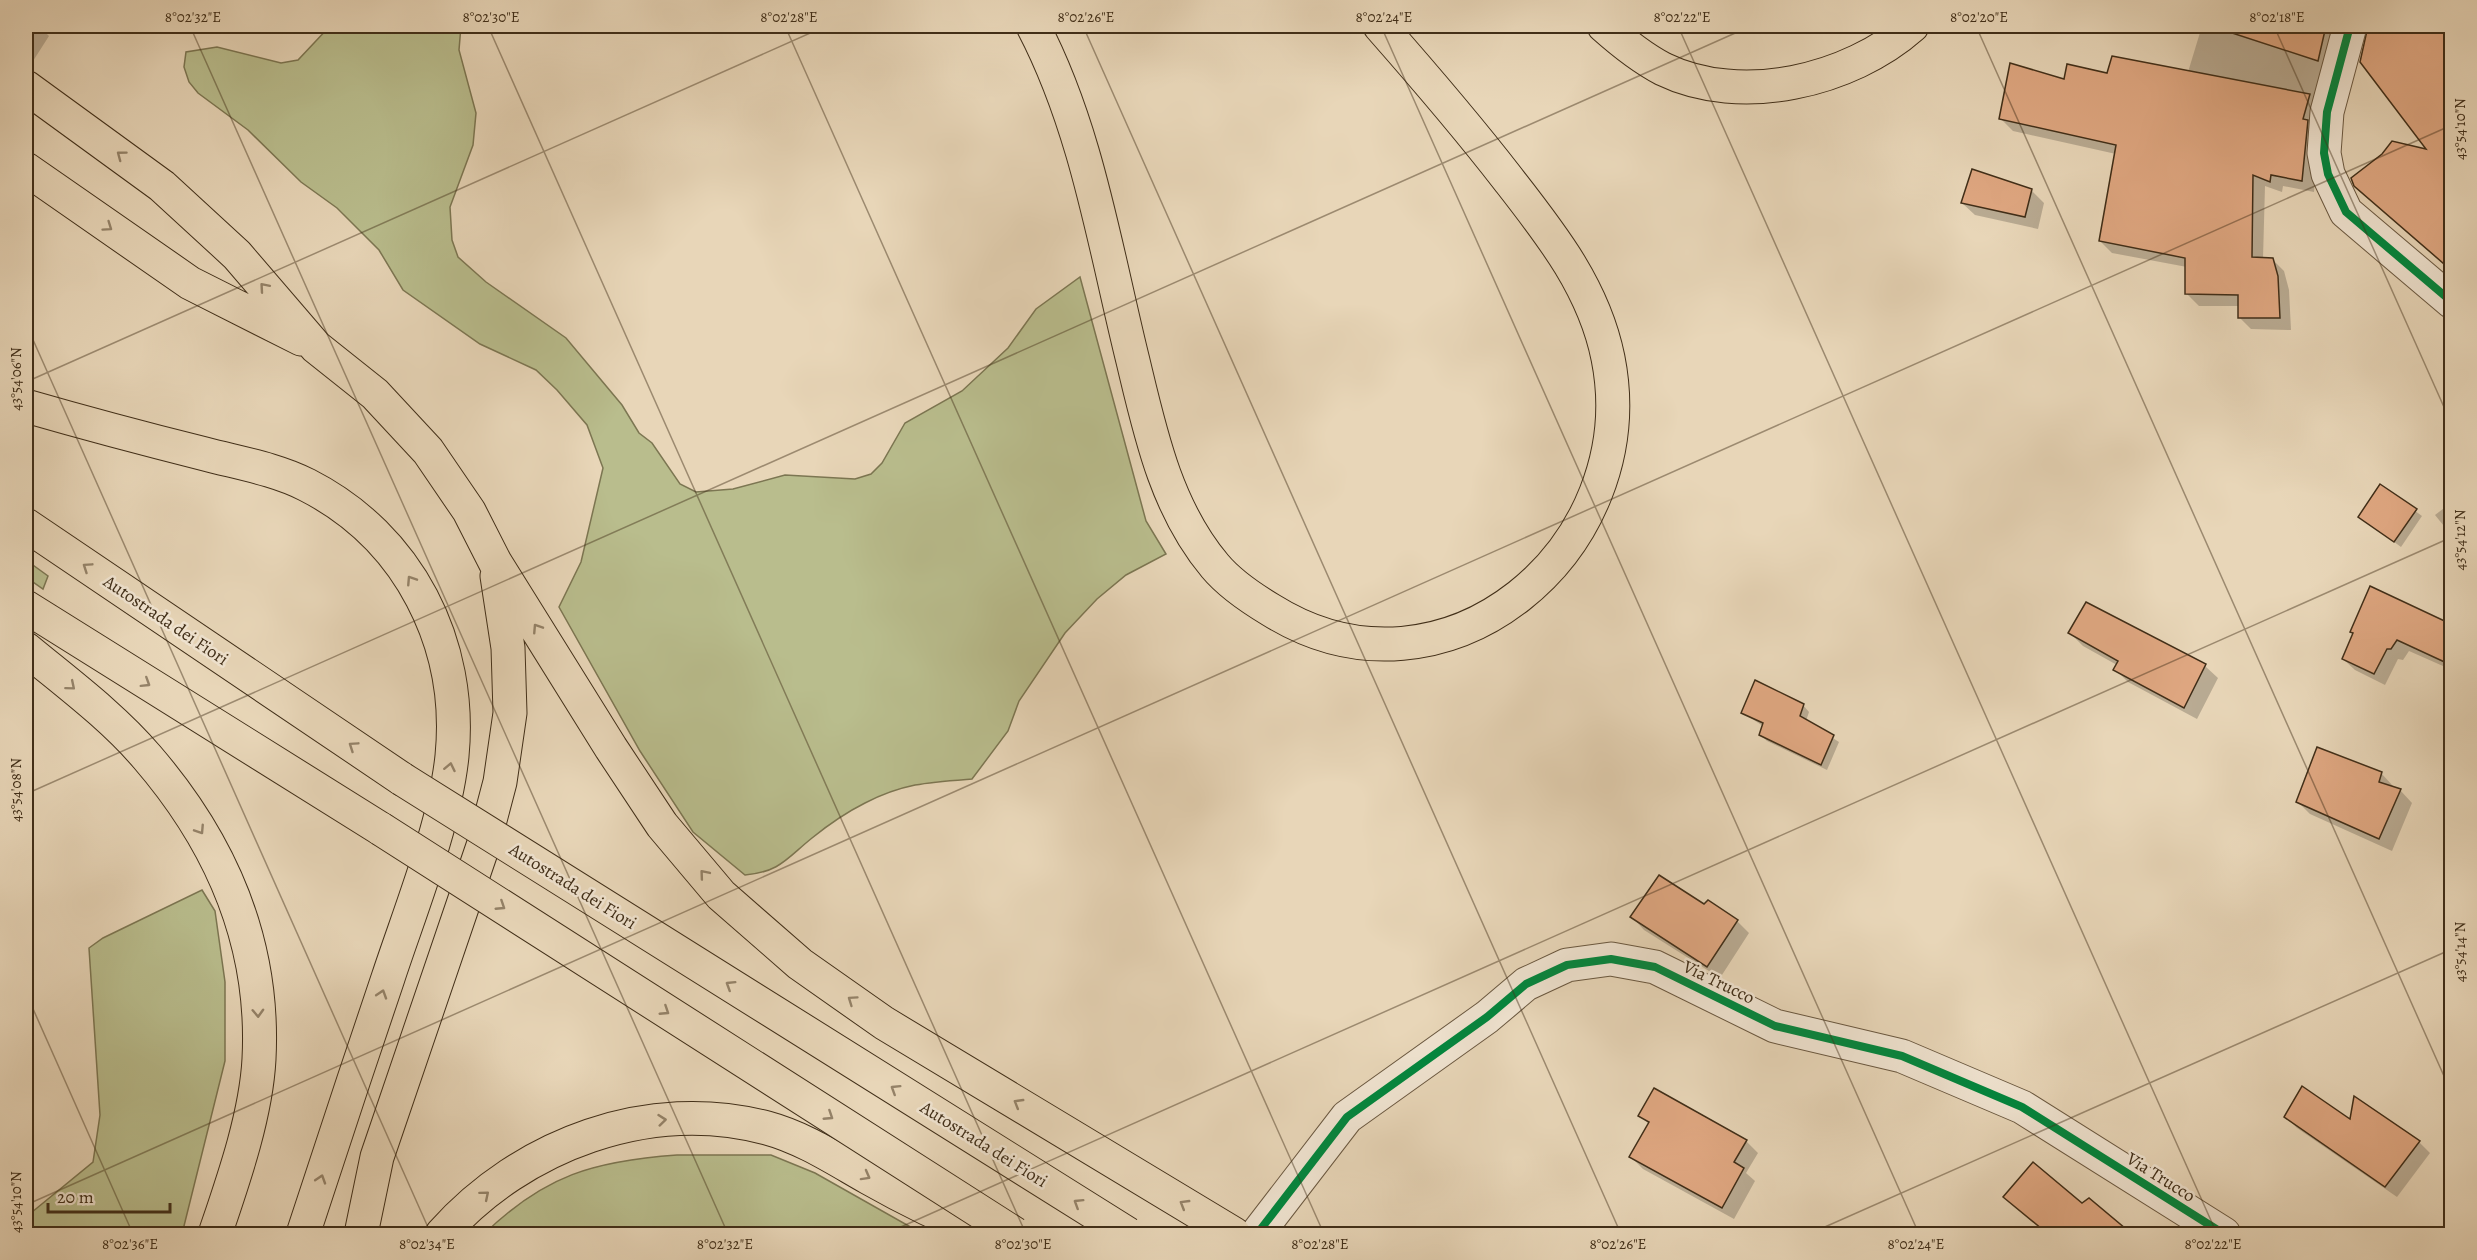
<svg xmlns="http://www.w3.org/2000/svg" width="2477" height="1260" font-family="Alegreya,serif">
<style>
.green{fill:#b9bd8d;stroke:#7c7652;stroke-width:1.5}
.shadow{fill:#0003}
.building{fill:#dfa781;stroke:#402e18;stroke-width:1.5}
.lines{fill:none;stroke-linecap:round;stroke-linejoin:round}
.minor-casing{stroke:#6a5840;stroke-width:35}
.motorway-casing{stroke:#402e18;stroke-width:35}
.minor{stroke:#f0e4d1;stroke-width:33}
.motorway{stroke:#e8d6b8;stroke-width:33}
.motorway-bridge-casing{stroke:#402e18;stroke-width:35;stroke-linecap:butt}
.motorway-bridge{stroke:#e8d6b8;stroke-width:33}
.cycleway-casing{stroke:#f0e4d1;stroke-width:11}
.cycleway{stroke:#00873e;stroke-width:8}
.oneway{stroke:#948268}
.ticks{fill:none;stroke:#402e18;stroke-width:1.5;stroke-opacity:0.45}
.labels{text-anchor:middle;stroke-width:5;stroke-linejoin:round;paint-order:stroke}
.street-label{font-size:18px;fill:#402e18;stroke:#f0e4d1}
.neatline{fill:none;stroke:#402e18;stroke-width:2}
.ticks-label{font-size:15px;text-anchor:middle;fill:#402e18}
</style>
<rect width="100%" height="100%" fill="#e8d6b8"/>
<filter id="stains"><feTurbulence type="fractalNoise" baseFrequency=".00333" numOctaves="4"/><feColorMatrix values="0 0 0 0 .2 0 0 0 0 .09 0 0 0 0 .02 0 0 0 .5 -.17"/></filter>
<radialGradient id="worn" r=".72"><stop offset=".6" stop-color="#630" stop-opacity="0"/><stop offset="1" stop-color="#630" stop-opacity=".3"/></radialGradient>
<path class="green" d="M 330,26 L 461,26 L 459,50 L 476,113 L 473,145 L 450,207 L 452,240 L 458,257 L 486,282 L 566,338 L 622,405 L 639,433 L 652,443 L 680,484 L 696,492 L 733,489 L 785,475 L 855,479 L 871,474 L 882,463 L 905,423 L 962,391 L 1008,348 L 1036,309 L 1080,277 L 1146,521 L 1166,554 L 1126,575 L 1097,599 L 1065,633 L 1019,701 L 1008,731 L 972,779 C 930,782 904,783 865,803 C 847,812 828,825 812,838 C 787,858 780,872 745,875 L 693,832 L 640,751 L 559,607 L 581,562 L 603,468 L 587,425 L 557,390 L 536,370 L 480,344 L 403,290 L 379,250 L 337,208 L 301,182 L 248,130 L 198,93 L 189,82 L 184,67 L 186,52 L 217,47 L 281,63 L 298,60 Z
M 26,560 L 48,576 L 43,589 L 26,577 Z
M 202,890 L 215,911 L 225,982 L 225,1061 L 182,1234 L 26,1234 L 26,1217 L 93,1162 L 100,1115 L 89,948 L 103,938 Z
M 677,1155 L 771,1155 L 815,1173 L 923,1234 L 484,1234 C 545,1175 594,1161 677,1155 Z"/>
<path class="shadow" d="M 26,26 L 39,26 L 49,36 L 26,72 Z
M 2202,26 L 2337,26 L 2319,133 L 2314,192 L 2283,186 L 2282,192 L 2265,186 L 2263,259 L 2272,259 L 2284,271 L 2289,290 L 2291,330 L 2251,329 L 2239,317 L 2239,306 L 2199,306 L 2187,294 L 2187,267 L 2112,253 L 2100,241 L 2116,154 L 2013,131 L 2001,119 L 2065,81 L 2108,74 L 2188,72 Z
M 2373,26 L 2388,26 L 2444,39 L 2433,26 L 2452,26 L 2452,271 L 2356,185 L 2429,152 L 2370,28 Z
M 2031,190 L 2044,203 L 2038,229 L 1975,215 L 1962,203 Z
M 2381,486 L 2422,516 L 2401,547 L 2360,517 Z
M 2452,502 L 2452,536 L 2435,515 Z
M 2371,588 L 2452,625 L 2452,670 L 2409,651 L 2403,660 L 2398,659 L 2385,685 L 2355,670 L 2343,659 Z
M 2086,604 L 2205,666 L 2218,678 L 2197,719 L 2128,682 L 2115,669 L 2117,665 L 2083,646 L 2070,633 Z
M 1803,705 L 1809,712 L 1806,721 L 1839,742 L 1827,770 L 1767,741 L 1761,735 L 1763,726 L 1743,713 Z
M 2381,773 L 2393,786 L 2393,788 L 2400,790 L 2412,803 L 2392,851 L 2310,814 L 2298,802 Z
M 1704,906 L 1737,921 L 1749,933 L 1720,978 L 1644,930 L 1632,917 Z
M 1640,1116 L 1746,1141 L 1758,1153 L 1746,1173 L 1755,1181 L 1734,1219 L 1643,1169 L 1631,1157 L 1649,1124 Z
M 2286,1117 L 2351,1121 L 2419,1142 L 2430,1153 L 2397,1197 L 2297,1128 Z
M 2005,1197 L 2082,1205 L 2129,1234 L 2047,1234 Z"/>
<path class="building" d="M 2230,26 L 2326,26 L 2318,61 L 2229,32 Z
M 2368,26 L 2451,26 L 2451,270 L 2354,186 L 2351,178 L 2382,154 L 2392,141 L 2426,149 L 2360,62 Z
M 2112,56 L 2310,94 L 2303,119 L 2308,120 L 2302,181 L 2271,175 L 2270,182 L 2253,175 L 2252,257 L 2273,258 L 2278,276 L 2280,318 L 2238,318 L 2238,295 L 2185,294 L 2185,258 L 2099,241 L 2116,145 L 1999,119 L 2010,63 L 2064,79 L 2067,64 L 2107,73 Z
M 1972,169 L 2032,189 L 2025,217 L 1961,203 Z
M 2380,484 L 2417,509 L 2394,542 L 2358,517 Z
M 2370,586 L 2451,624 L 2451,665 L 2397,640 L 2391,649 L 2387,649 L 2374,674 L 2342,659 L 2353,633 L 2350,632 Z
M 2086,602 L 2206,664 L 2184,708 L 2113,670 L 2118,661 L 2068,633 Z
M 1755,680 L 1804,704 L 1800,716 L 1834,735 L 1821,765 L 1759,735 L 1763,723 L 1741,713 Z
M 2317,747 L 2382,772 L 2379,782 L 2401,789 L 2379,839 L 2296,802 Z
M 1659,875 L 1704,904 L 1708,900 L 1738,920 L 1707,967 L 1630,917 Z
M 2302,1086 L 2350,1119 L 2354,1096 L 2420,1141 L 2385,1187 L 2284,1117 Z
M 1654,1088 L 1747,1140 L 1734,1162 L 1744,1168 L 1722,1208 L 1629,1157 L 1649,1122 L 1638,1116 Z
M 2033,1162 L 2082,1203 L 2089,1198 L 2132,1234 L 2048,1234 L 2003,1197 Z"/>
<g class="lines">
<g class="minor-casing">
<path id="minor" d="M 2350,26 L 2327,112 L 2324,153 L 2328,174 L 2346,212 L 2452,302
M 1257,1234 L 1347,1117 L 1487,1017 L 1526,984 L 1567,965 L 1611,959 L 1655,967 L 1775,1026 L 1902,1056 L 2022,1107 L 2224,1234"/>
</g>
<g class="motorway-casing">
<path id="motorway" d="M 1033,26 C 1087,129 1105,248 1133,361 C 1150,432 1166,508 1215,566 C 1230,584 1251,598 1271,610 C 1445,719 1646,548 1608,358 C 1594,288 1551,234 1508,179 C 1467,126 1424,76 1380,26
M 1604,26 C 1622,42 1642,58 1663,69 C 1741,107 1850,81 1912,26
M 26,87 L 162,186 L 237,255 L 316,347 L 375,394 L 428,451 L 469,511 L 495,562 L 611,748 L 662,825 L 721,895 L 800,964 L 884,1023 L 1234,1234
M 26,169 L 190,283 L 301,339
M 26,406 C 85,423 145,439 205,454 C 239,463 276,469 307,485 C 409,537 463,644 452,756 C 445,825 410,911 388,978 C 359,1063 331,1149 303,1234
M 26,525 L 402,779
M 26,607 L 381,829
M 26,649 C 67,683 112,716 147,757 C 222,844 265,943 259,1059 C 256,1116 233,1181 215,1234
M 361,1234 L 377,1157 L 484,843 L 500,782 L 510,713 L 508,648 L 497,576
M 442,1234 C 522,1144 649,1097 767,1128 C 804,1138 837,1160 869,1178 C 906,1199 945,1218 984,1234"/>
</g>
<use href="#minor" class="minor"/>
<use href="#motorway" class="motorway"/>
<g class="motorway-bridge-casing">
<path id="motorway-bridge" d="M 402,779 L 1128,1234
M 381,829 L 1015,1234"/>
</g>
<use href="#motorway-bridge" class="motorway-bridge"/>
<g class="cycleway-casing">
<path id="cycleway" d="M 2350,26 L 2327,112 L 2324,153 L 2328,174 L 2346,212 L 2452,302
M 1257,1234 L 1347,1117 L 1487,1017 L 1526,984 L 1567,965 L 1611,959 L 1655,967 L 1775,1026 L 1902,1056 L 2022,1107 L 2224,1234"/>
</g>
<use href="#cycleway" class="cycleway"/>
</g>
<defs><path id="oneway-chevron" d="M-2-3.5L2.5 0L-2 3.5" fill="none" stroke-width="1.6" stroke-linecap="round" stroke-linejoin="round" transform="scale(1.5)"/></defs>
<g class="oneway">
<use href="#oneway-chevron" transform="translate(121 155) rotate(-143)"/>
<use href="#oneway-chevron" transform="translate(108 227) rotate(35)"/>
<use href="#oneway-chevron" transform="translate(264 287) rotate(-131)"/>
<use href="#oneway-chevron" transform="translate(87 567) rotate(-146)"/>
<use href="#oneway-chevron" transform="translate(411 580) rotate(-123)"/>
<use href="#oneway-chevron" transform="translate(537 628) rotate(-123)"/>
<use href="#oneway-chevron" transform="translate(146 683) rotate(32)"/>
<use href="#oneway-chevron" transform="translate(71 686) rotate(40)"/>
<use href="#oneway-chevron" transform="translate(353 746) rotate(-146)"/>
<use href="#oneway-chevron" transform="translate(450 767) rotate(-78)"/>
<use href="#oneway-chevron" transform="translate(200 830) rotate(57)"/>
<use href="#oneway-chevron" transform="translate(704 874) rotate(-130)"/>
<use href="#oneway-chevron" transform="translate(501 906) rotate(33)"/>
<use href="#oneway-chevron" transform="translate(730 985) rotate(-148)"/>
<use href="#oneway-chevron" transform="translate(382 994) rotate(-72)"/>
<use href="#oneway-chevron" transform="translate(852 1000) rotate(-145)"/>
<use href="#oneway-chevron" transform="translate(665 1011) rotate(33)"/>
<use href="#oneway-chevron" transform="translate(258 1013) rotate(88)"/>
<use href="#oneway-chevron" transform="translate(895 1089) rotate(-148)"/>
<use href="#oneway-chevron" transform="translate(1018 1103) rotate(-149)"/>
<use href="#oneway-chevron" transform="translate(829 1116) rotate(33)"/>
<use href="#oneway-chevron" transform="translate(662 1120) rotate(-6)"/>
<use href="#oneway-chevron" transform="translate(866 1176) rotate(29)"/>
<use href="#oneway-chevron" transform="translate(321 1179) rotate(-72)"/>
<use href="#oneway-chevron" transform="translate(485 1195) rotate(-40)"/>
<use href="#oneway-chevron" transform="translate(1078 1203) rotate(-148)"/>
<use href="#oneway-chevron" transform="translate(1184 1204) rotate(-149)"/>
</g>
<path class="ticks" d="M 190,26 L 728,1234M 488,26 L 1026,1234M 785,26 L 1324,1234M 1083,26 L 1621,1234M 1381,26 L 1919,1234M 1678,26 L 2217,1234M 1976,26 L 2452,1094M 2274,26 L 2452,425M 26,324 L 431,1234M 26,382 L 826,26M 26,794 L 1751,26M 26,993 L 133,1234M 26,1205 L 2452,125M 885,1234 L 2452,537M 1809,1234 L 2452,949"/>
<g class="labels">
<g class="street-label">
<text transform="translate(166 620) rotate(34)" y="6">Autostrada dei Fiori</text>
<text transform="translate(573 886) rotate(32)" y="6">Autostrada dei Fiori</text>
<text transform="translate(1719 982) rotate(26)" y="6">Via Trucco</text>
<text transform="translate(984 1144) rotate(32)" y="6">Autostrada dei Fiori</text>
<text transform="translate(2161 1177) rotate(32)" y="6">Via Trucco</text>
</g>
</g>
<rect width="2477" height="1260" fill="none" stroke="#e8d6b8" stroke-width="66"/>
<path d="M48 1203v9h122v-9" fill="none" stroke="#402e18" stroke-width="3"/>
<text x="57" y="1203" font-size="18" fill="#402e18" stroke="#f0e4d1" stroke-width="4.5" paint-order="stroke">20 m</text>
<rect x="33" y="33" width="2411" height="1194" class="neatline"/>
<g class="ticks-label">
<text x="193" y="22">8°02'32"E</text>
<text x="491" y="22">8°02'30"E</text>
<text x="789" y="22">8°02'28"E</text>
<text x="1086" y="22">8°02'26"E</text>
<text x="1384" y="22">8°02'24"E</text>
<text x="1682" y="22">8°02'22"E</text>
<text x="1979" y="22">8°02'20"E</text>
<text x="2277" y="22">8°02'18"E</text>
<text transform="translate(2460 129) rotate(-90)" y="5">43°54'10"N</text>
<text transform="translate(16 379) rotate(-90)" y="5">43°54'06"N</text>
<text transform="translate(2460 540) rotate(-90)" y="5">43°54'12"N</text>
<text transform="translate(16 790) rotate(-90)" y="5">43°54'08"N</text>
<text transform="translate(2460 952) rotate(-90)" y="5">43°54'14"N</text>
<text transform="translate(16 1202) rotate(-90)" y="5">43°54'10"N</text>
<text x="130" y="1249">8°02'36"E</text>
<text x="427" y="1249">8°02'34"E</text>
<text x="725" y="1249">8°02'32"E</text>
<text x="1023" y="1249">8°02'30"E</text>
<text x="1320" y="1249">8°02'28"E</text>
<text x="1618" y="1249">8°02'26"E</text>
<text x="1916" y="1249">8°02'24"E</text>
<text x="2213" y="1249">8°02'22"E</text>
</g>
<rect width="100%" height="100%" filter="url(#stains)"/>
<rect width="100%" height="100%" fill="url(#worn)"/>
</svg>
